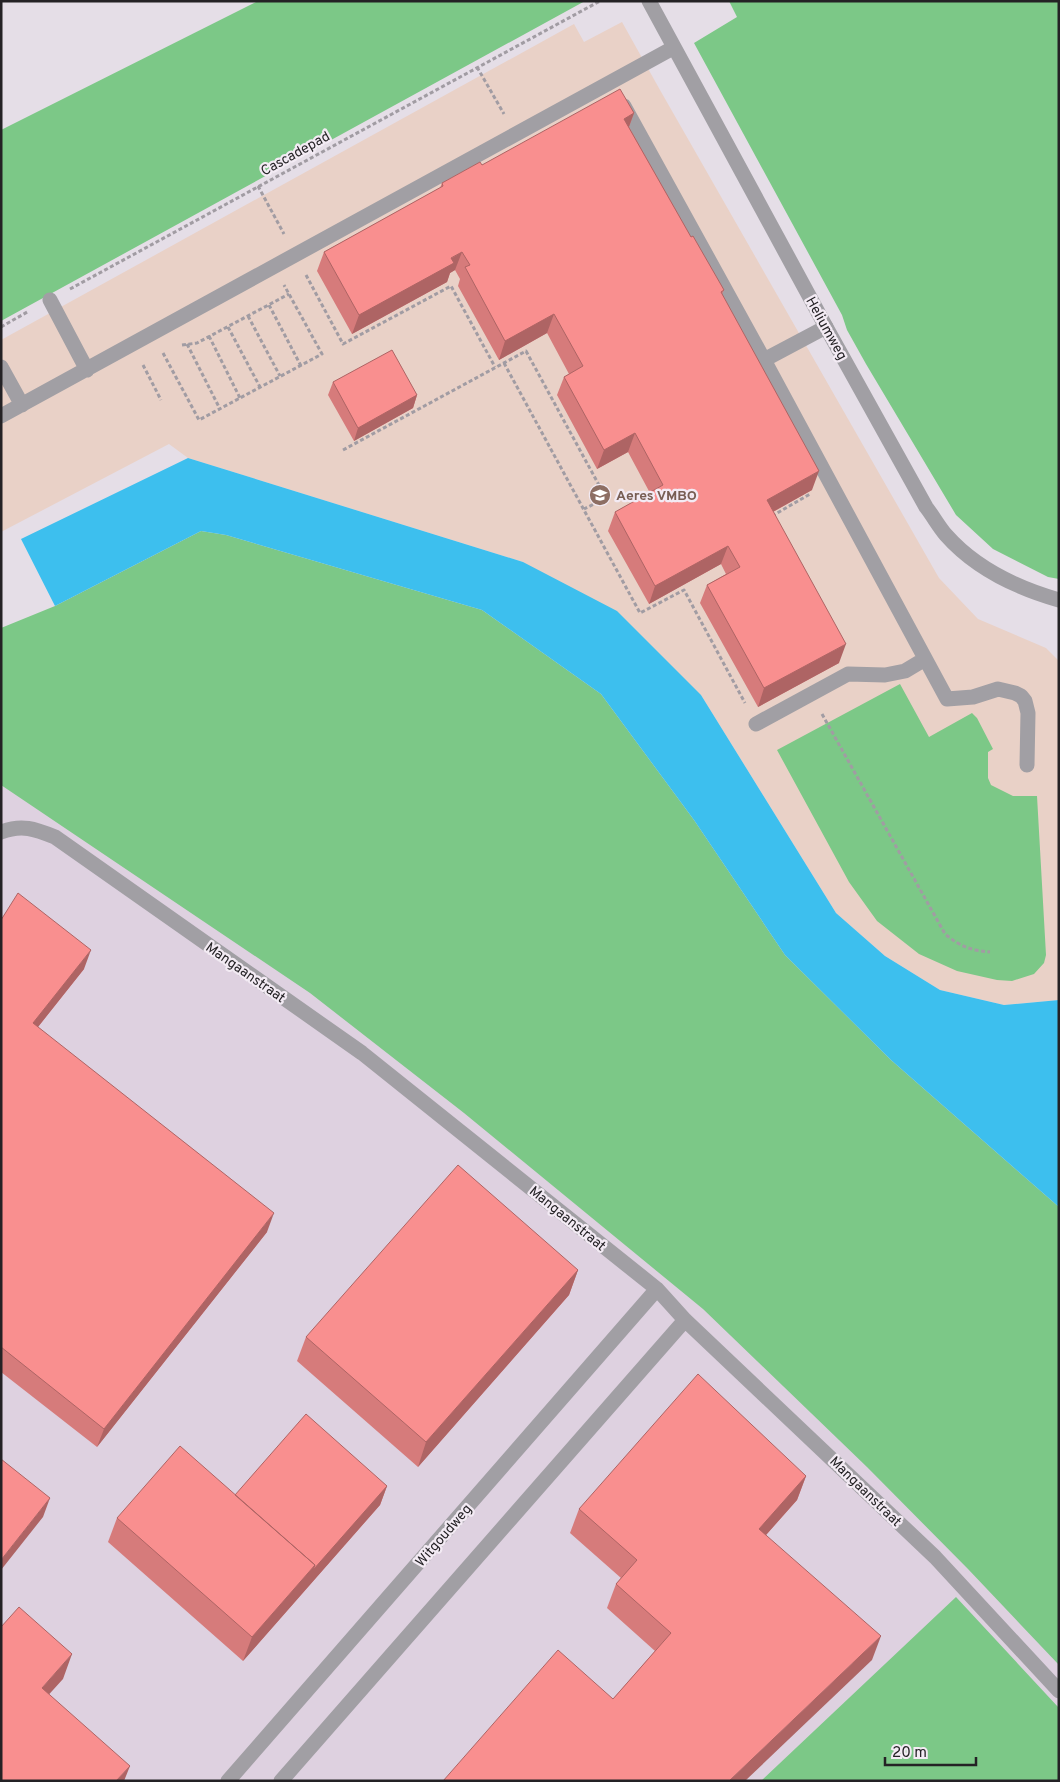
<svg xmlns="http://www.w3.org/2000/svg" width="1060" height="1782" font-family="Overpass,sans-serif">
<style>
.built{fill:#ded1e0}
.education{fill:#e9d1c7}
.green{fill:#7cc887}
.water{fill:#3dbfee}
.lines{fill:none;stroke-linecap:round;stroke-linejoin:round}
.path{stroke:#a19ca3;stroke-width:3;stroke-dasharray:4 2.5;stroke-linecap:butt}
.lane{stroke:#a19fa4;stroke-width:15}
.street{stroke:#a19fa4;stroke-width:15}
.wall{fill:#d67b7b}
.shaded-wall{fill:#ae6464}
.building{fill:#f98f8f;stroke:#ae6464}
.labels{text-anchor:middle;stroke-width:4.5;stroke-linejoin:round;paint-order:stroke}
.street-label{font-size:14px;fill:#242225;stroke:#f3ebf4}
.education-label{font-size:14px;font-weight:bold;fill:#785e54;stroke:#f3ebf4;text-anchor:start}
</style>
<rect width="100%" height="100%" fill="#e5dee7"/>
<path class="built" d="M 1,783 L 507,1109 L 1059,1639 L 1059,1781 L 1,1781 Z"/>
<path class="education" d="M 622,22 L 660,90 L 939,578 L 978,619 L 1046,648 L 1059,661 L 1059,1000 L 1004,1005 L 940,990 L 885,956 L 836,913 L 701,695 L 523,562 L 188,458 L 169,444 L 1,532 L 1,340 L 574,24 L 584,42 Z"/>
<path class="green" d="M 258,1 L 585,1 L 1,321 L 1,130 Z
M 729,1 L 1059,1 L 1059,579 L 1048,577 L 993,549 L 956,515 L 866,364 L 847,330 L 842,315 L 694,43 L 737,17 Z
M 201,531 L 226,535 L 482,610 L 601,694 L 694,820 L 785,955 L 891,1060 L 1059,1207 L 1059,1665 L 968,1569 L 867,1467 L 703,1309 L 464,1113 L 310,993 L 1,785 L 1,628 L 55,606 Z
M 900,684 L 929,737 L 972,713 L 977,718 L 993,749 L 988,752 L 988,778 L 991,785 L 1013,796 L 1037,796 L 1046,955 L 1044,963 L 1034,974 L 1012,981 L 997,980 L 957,971 L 919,954 L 877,921 L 849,882 L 777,750 Z
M 956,1597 L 1059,1708 L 1059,1781 L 761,1781 Z"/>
<path class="water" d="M 188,458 L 523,562 L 617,611 L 701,695 L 836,913 L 885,956 L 940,990 L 1004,1005 L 1059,1000 L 1059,1207 L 891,1060 L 785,955 L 694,820 L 601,694 L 482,610 L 226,535 L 201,531 L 55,606 L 21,539 Z"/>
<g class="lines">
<path class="path" d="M 477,67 L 504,114
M 258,186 L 284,234
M 306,275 L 343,344 L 451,286 L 495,367
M 70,289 L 600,1
M 269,305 L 301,366
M 248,316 L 280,376
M 1,327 L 29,311
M 228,327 L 260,387
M 209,336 L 240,398
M 187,344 L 220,409
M 182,345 L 197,343 L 289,294
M 163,353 L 199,420 L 322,354 L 284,285
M 504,363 L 640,613 L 684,590 L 745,703
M 143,365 L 161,400
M 343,450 L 526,351 L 606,498 L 584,509
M 772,516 L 810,494
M 822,714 L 945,934 C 961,947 970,950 990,952"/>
<path class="lane" d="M 624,106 L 764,360 L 826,327
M 764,360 L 947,699 L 973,697 L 998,689 L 1015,693 L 1021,696 L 1025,701 L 1028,713 L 1027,765
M 756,724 L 848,674 L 885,675 L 905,671 L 925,659"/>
<path class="street" d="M 649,1 L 826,327 L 926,507 C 933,516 939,527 946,535 C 976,569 1017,588 1059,600
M 50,300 L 87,370
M 1,367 L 22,405
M 1,416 L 673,48
M 1,832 C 22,824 35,829 55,837 L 362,1053 L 657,1289 L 685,1320 L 935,1557 L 1059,1691
M 228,1781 L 657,1289
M 281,1781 L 685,1320"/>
</g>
<path class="wall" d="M 634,113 L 629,127 L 691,237 L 724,290 L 722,294 L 812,490 L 773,512 L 839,663 L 758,707 L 700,603 L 707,585 L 726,574 L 721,564 L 649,604 L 608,531 L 615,512 L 650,493 L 628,452 L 597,469 L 557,395 L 564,377 L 569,374 L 547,333 L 499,360 L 458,286 L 460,279 L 455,270 L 450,273 L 447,282 L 352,334 L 317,271 L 324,252 L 440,188 L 442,183 L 482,165 Z
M 333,382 L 417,395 L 413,408 L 354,441 L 328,395 Z
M 1,920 L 84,969 L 38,1027 L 267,1232 L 97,1447 L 1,1372 Z
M 578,1270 L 569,1295 L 418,1467 L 297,1361 L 306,1337 Z
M 806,1476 L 797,1500 L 766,1535 L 872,1660 L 613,1699 L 655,1651 L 607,1608 L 616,1584 L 621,1578 L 570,1533 L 579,1509 Z
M 387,1486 L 380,1505 L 243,1661 L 108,1542 L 117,1518 L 235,1495 Z"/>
<path class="shaded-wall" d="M 634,113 L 627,132 L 624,119 Z
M 462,252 L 455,270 L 450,273 L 447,282 L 352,334 L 359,315 Z
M 554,314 L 547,333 L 499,360 L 505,341 Z
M 417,395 L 413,408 L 354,441 L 358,428 Z
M 635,433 L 628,452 L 597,469 L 604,450 Z
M 819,471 L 812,490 L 760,519 L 767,500 Z
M 728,546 L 721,564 L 649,604 L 655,586 Z
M 846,644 L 839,663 L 758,707 L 764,688 Z
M 91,950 L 84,969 L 26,1042 L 33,1023 Z
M 274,1213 L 267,1232 L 97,1447 L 104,1429 Z
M 578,1270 L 569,1295 L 418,1467 L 426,1442 Z
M 806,1476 L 797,1500 L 750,1553 L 759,1529 Z
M 387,1486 L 380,1505 L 243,1661 L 252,1637 L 315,1565 Z
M 50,1498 L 43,1517 L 1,1570 L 1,1560 Z
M 881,1636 L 872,1660 L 745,1781 L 729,1781 Z
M 72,1654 L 63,1679 L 33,1712 L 42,1688 Z
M 130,1766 L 124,1781 L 116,1781 Z"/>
<path class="building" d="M 620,89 L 634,113 L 624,119 L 691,237 L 693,236 L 724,290 L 721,292 L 819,471 L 767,500 L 846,644 L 764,688 L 707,585 L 740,567 L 728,546 L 655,586 L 615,512 L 663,485 L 635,433 L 604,450 L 564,377 L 583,366 L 554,314 L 505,341 L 465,267 L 470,265 L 462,252 L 451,258 L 454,263 L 359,315 L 324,252 L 443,186 L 442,183 L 480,162 L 482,165 Z
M 392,350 L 417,395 L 358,428 L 333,382 Z
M 18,893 L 91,950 L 33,1023 L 274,1213 L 104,1429 L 1,1347 L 1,920 Z
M 458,1165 L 578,1270 L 426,1442 L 306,1337 Z
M 698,1374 L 806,1476 L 759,1529 L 881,1636 L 729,1781 L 443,1781 L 558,1650 L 613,1699 L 671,1633 L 616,1584 L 637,1560 L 579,1509 Z
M 306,1414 L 387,1486 L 313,1570 L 315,1565 L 235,1495 Z
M 180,1446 L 315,1565 L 252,1637 L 117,1518 Z
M 1,1459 L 50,1498 L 1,1560 Z
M 19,1607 L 72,1654 L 42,1688 L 130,1766 L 116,1781 L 1,1781 L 1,1627 Z"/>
<defs>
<g id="school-disc" transform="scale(1.125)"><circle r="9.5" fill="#8d6e63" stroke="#f3ebf4"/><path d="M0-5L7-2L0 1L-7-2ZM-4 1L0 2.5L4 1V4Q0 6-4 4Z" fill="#fff"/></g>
</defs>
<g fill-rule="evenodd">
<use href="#school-disc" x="600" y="495"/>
</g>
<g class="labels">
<g class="street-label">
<text transform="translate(295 153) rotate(-29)" y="5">Cascadepad</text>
<text transform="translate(827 328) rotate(61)" y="5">Heliumweg</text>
<text transform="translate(246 972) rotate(35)" y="5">Mangaanstraat</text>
<text transform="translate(568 1218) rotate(39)" y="5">Mangaanstraat</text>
<text transform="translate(866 1491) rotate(44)" y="5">Mangaanstraat</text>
<text transform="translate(443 1535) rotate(-49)" y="5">Witgoudweg</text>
</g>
<g class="education-label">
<text x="616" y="500">Aeres VMBO</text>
</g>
</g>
<rect width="1060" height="1782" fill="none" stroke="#242225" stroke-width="5"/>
<path d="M885 1757v8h91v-8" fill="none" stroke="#242225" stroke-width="2.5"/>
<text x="892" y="1757" font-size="15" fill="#242225" stroke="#f3ebf4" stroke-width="4" paint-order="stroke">20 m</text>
</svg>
